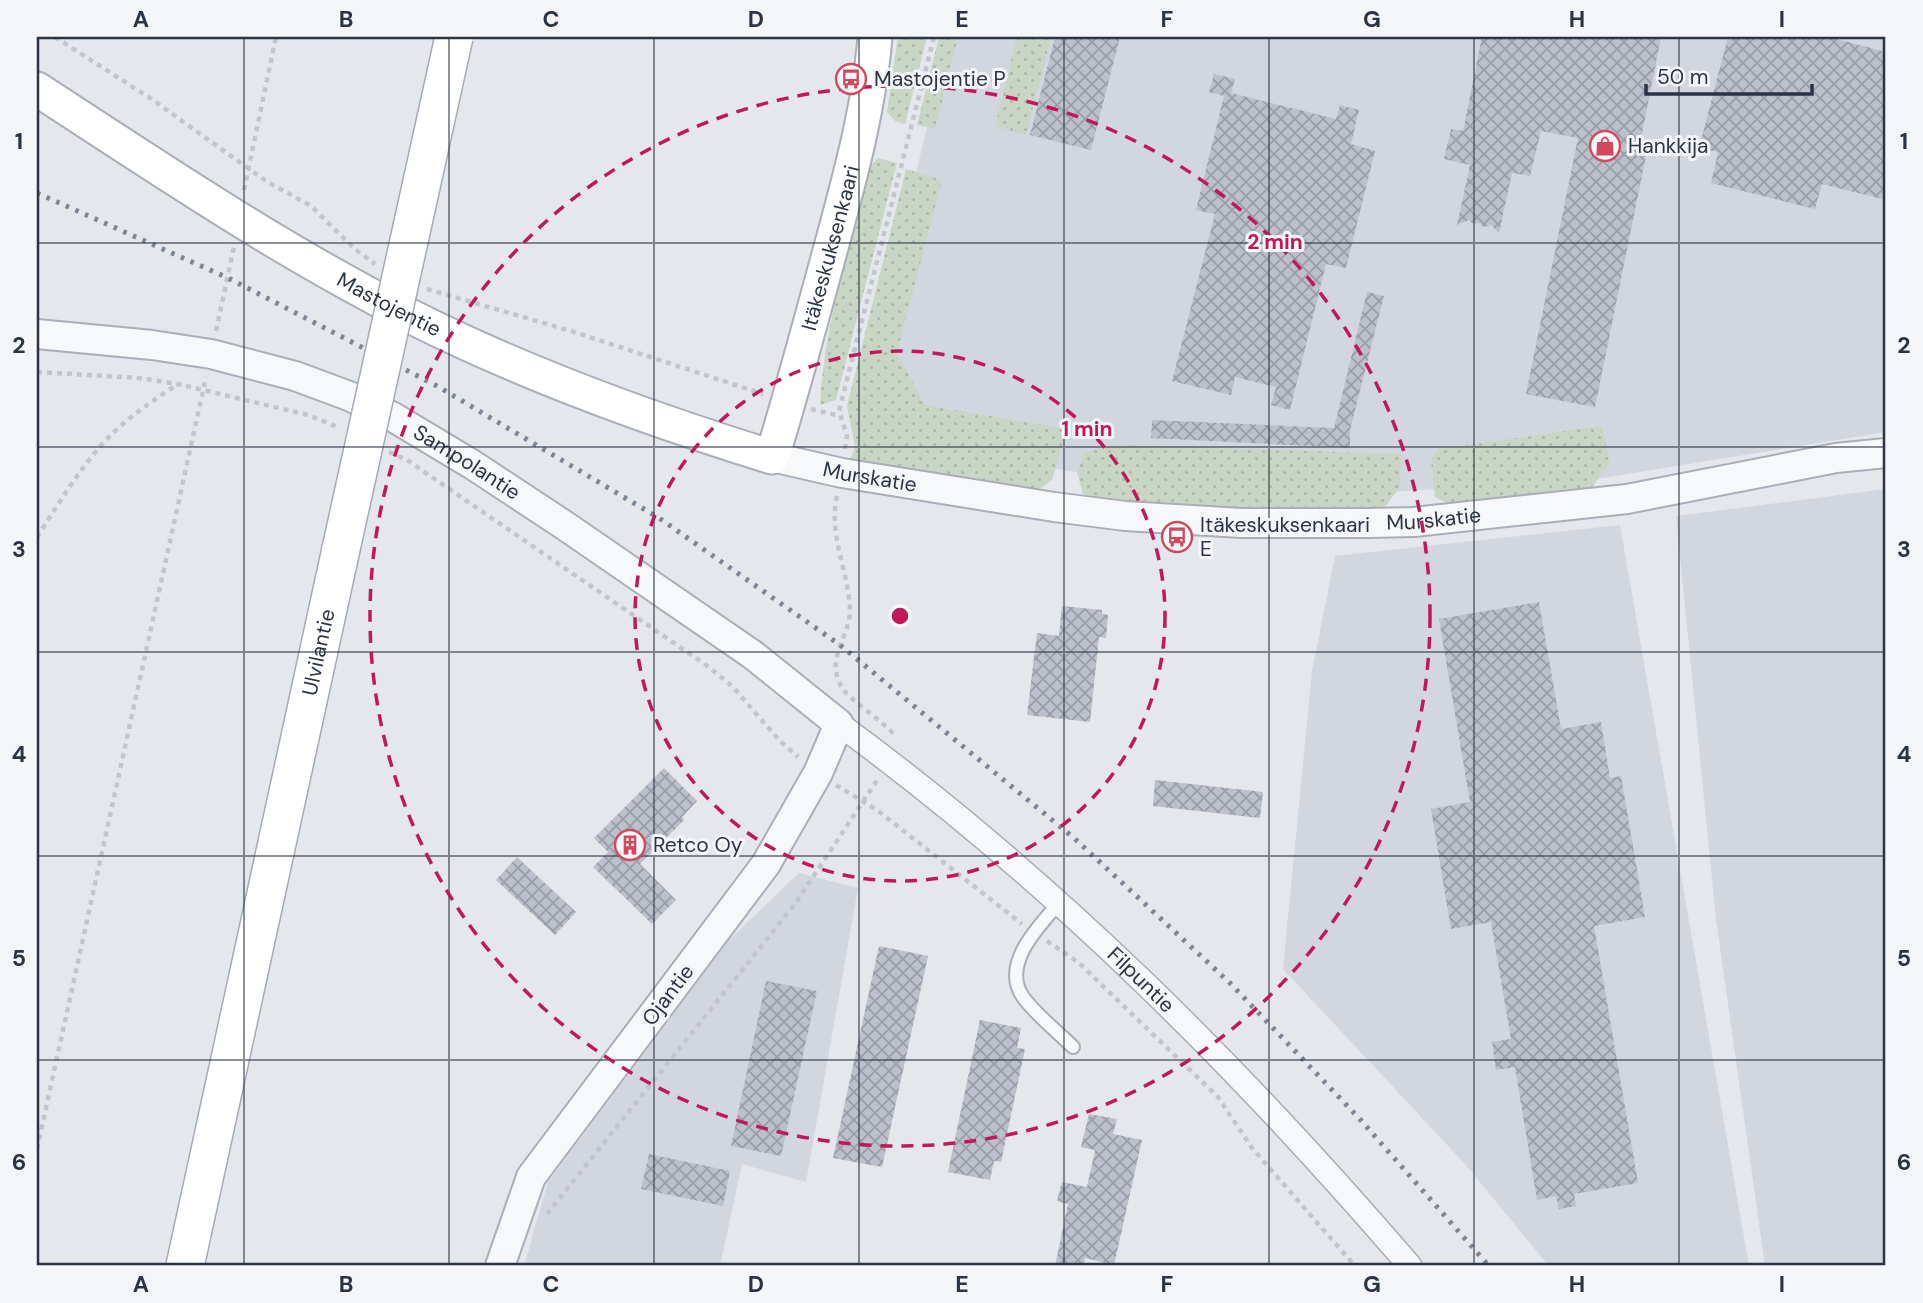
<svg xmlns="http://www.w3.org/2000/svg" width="1923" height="1303" font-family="'DM Sans',sans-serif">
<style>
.built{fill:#d2d6de}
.grass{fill:url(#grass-dots)}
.building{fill:url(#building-cross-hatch)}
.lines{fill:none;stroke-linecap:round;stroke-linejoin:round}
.service-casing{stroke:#a9aeb7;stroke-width:16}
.minor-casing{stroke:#a9aeb7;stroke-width:26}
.tertiary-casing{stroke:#a9aeb7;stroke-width:32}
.secondary-casing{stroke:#a9aeb7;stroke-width:37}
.primary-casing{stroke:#a3abb8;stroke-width:40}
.path{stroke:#c2c5cb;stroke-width:4.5;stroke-dasharray:5 5;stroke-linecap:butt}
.service{stroke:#f7f8fa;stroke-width:12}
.minor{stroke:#f7f8fa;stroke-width:23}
.tertiary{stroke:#f7f8fa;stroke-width:28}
.secondary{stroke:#fff;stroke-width:33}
.primary{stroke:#fff;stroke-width:37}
.rail{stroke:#7d8696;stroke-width:5;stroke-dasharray:3.5 7;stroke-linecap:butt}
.primary-bridge-casing{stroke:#a3abb8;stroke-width:40;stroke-linecap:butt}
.primary-bridge{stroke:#fff;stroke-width:37}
.grid{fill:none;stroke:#2b3445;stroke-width:2;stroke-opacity:0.55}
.ring{fill:none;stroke:#c2185b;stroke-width:3.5;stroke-dasharray:12 9}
.labels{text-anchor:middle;stroke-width:6;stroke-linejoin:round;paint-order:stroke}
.poi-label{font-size:21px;fill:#2b3445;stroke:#f4f6f9;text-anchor:start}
.street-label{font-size:21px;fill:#2b3445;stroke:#f4f6f9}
.centre{fill:#c2185b;stroke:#f4f6f9;stroke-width:3.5}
.ring-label{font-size:21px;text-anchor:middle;font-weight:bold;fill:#c2185b;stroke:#f4f6f9;stroke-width:6;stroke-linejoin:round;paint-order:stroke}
.neatline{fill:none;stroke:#2b3445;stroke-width:2.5}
.grid-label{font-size:23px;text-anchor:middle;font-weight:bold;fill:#2b3445}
</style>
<defs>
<pattern id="grass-dots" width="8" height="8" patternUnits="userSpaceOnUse" patternTransform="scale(1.75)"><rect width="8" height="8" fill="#c9d6c5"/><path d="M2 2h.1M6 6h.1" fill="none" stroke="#adb8ab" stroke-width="1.8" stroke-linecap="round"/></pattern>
<pattern id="building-cross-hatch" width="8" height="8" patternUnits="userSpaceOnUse" patternTransform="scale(1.75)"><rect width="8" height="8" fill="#bbc0ca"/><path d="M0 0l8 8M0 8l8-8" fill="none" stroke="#989da6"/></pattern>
</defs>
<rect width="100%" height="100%" fill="#e4e7ec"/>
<path class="built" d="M 949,37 L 1886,37 L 1886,432 L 1584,481 L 1238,500 L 907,443 L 866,378 Z
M 1886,489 L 1886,1266 L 1765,1266 L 1716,919 L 1676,516 Z
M 1620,525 L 1749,1266 L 1549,1266 L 1465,1164 L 1283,969 L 1312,671 L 1335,556 Z
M 799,873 L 858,888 L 806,1182 L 742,1164 L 720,1266 L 524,1266 L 548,1182 L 729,940 Z"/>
<path class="grass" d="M 898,37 L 927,37 L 905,124 L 895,121 L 887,112 Z
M 939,37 L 958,37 L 935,129 L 917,125 Z
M 1017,37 L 1051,37 L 1026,135 L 995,126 Z
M 878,158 L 897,163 L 836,400 L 820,405 C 824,325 850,246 868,168 Z
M 906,169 L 942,180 L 897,353 L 925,405 L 1067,429 L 1052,480 L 1033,494 L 850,462 L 855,446 L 847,406 Z
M 1602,426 L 1610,463 L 1589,491 L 1453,506 L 1435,497 L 1431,460 L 1438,449 Z
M 1119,445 L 1401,454 L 1400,487 L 1384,508 L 1332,512 L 1217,510 L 1131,505 L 1083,494 L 1077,472 L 1085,452 Z"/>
<path class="building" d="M 1055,37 L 1120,37 L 1091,150 L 1030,135 Z
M 1482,37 L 1661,37 L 1639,149 L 1647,151 L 1595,407 L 1526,394 L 1578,138 L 1541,131 L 1530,176 L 1512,173 L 1499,233 L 1491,225 L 1484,227 L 1479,223 L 1473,224 L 1469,220 L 1457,225 L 1470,165 L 1444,159 L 1451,129 L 1463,131 Z
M 1728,37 L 1829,37 L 1886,52 L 1886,200 L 1822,184 L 1815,209 L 1711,183 L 1718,152 L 1699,148 Z
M 1214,74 L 1235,79 L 1231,93 L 1336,119 L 1340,105 L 1359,110 L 1351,144 L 1375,151 L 1346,268 L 1326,264 L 1290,410 L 1271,405 L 1276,387 L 1235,377 L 1231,395 L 1172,381 L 1215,214 L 1196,210 L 1224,96 L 1209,92 Z
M 1367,292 L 1384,296 L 1350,430 L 1350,448 L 1151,438 L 1152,420 L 1334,428 Z
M 1539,602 L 1561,729 L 1601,722 L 1610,778 L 1621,776 L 1645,917 L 1594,926 L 1638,1183 L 1574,1194 L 1576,1206 L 1559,1209 L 1556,1196 L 1537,1200 L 1515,1067 L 1496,1070 L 1492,1042 L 1511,1039 L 1491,922 L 1451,929 L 1431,809 L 1470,802 L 1439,619 Z
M 1062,606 L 1102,610 L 1102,614 L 1108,615 L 1106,638 L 1099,637 L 1090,722 L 1027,715 L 1037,633 L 1059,636 Z
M 664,768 L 697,801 L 682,817 L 684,820 L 640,864 L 676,900 L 652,924 L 593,867 L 608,852 L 594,838 Z
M 1155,780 L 1263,792 L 1260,818 L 1153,806 Z
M 517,857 L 576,912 L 555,935 L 496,880 Z
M 879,946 L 928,956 L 882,1167 L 833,1158 Z
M 766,981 L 817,991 L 781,1156 L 731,1146 Z
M 980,1020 L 1021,1028 L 1017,1048 L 1025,1049 L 1001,1162 L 994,1161 L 990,1180 L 948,1172 Z
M 1089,1114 L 1117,1119 L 1113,1134 L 1142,1140 L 1114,1265 L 1085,1258 L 1084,1266 L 1055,1266 L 1068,1204 L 1057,1201 L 1062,1182 L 1087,1187 L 1095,1150 L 1081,1147 Z
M 649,1154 L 730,1171 L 723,1206 L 641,1189 Z"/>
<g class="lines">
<g class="service-casing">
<path id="service" d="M 1060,902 C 1040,925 1000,964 1023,997 C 1035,1014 1058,1032 1073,1047"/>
</g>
<g class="minor-casing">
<g id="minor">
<path id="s1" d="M 839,724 C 1052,880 1239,1067 1410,1266"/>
</g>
</g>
<g class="tertiary-casing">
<g id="tertiary">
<path id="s2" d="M 37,334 L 152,345 L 211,354 L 295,376 L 349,396 L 393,417 L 473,465 L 564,525 L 753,655 L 839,724 L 818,773 L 766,864 L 531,1177 L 500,1266"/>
<path id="s3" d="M 772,457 L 842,473 L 1054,507 L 1125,516 L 1242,523 L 1369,523 L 1414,522 L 1627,499 L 1836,458 L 1886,453"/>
</g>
</g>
<g class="secondary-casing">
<g id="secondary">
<path id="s4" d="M 37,89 C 160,169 281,251 412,317 C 527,375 649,419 772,457 C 793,389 811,320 830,251 C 849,181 869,109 875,37"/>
</g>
</g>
<g class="primary-casing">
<g id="primary">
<path id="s5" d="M 185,1266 L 341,549"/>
</g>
</g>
<path class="path" d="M 55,37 L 150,98 L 266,181 L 311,206 L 356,250 L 375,264
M 244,190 L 276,37
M 427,289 L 571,331 L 763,394
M 216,331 L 234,247
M 37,372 L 139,378 L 178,384 L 308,415 L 340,428
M 811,409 L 840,416
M 845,449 L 847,436 L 839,411 L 934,37
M 389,452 L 407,460 L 706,665 L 732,686 L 780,741 L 798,757
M 837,496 C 828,534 848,570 850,608 C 851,637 825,656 841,686 C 848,700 883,720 896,737
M 37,537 C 58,505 79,469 106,440 C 127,418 152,401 178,384
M 836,785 L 877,810 L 1022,924
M 1047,941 L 1079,963 L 1218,1097 L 1252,1148 L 1355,1266
M 37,1149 L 206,377
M 547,1214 L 795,904 L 878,779"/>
<use href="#service" class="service"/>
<use href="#minor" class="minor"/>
<use href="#tertiary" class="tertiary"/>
<use href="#secondary" class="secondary"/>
<use href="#primary" class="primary"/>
<path class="rail" d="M 37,193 L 228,278 L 437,386 L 659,518 L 840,645 L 1074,838 L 1230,983 L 1358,1117 L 1489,1266"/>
<g class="primary-bridge-casing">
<path id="primary-bridge" d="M 341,549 L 454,37"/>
</g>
<use href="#primary-bridge" class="primary-bridge"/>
</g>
<path class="grid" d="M 244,37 L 244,1266M 449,37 L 449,1266M 654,37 L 654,1266M 859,37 L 859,1266M 1064,37 L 1064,1266M 1269,37 L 1269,1266M 1474,37 L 1474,1266M 1679,37 L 1679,1266M 37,243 L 1886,243M 37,447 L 1886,447M 37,652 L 1886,652M 37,856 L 1886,856M 37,1060 L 1886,1060"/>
<g class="ring">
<circle cx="900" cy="616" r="265"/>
<circle cx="900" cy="616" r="530"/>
</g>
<defs>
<g id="bus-ring" transform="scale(1.575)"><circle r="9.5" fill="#f4f6f9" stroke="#d1495b" stroke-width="1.5"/><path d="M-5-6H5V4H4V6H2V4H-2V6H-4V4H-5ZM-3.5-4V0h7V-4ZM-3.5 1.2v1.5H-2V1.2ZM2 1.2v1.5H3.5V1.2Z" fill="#d1495b"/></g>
<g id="shop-ring" transform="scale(1.575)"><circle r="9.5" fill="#f4f6f9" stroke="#d1495b" stroke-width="1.5"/><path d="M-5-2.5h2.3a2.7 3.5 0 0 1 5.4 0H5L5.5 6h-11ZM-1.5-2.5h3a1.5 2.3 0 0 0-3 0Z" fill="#d1495b"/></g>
<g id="building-ring" transform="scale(1.575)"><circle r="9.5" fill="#f4f6f9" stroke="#d1495b" stroke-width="1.5"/><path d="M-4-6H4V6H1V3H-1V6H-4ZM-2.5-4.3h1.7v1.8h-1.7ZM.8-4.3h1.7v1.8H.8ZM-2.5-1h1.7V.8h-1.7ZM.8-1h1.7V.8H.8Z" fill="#d1495b"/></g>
</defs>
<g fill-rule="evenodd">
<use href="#bus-ring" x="851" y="79"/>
<use href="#shop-ring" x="1605" y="146"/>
<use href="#bus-ring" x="1177" y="537"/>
<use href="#building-ring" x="630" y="845"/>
</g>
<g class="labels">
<g class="poi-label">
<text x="874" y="86">Mastojentie P</text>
<text x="1628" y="153">Hankkija</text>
<text x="1200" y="532">Itäkeskuksenkaari<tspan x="1200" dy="24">E</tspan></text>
<text x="653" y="852">Retco Oy</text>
</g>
<g class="street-label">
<text dy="7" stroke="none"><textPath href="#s4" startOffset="1043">Itäkeskuksenkaari</textPath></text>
<text dy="7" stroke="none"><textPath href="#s4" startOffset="413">Mastojentie</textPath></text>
<text dy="7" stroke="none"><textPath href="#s2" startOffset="455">Sampolantie</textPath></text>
<text dy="7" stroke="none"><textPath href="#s3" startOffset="100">Murskatie</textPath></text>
<text dy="7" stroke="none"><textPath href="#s3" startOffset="667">Murskatie</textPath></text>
<text dy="7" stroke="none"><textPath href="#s5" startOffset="628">Ulvilantie</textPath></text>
<text dy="7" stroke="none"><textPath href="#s1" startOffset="396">Filpuntie</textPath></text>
<text transform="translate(668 995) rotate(-53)" y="7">Ojantie</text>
</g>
</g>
<circle cx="900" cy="616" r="10" class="centre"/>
<g class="ring-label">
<text x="1275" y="249">2 min</text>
<text x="1087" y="436">1 min</text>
</g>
<rect width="1923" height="1303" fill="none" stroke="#f4f6f9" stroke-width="77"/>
<path d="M1646 84v10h166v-10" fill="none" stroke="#2b3445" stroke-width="3.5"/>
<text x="1657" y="84" font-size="21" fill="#2b3445" stroke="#f4f6f9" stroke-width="5" paint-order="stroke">50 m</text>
<rect x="38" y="38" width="1846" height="1226" class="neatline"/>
<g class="grid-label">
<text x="141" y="27">A</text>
<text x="346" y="27">B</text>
<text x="551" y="27">C</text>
<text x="756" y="27">D</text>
<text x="962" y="27">E</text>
<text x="1167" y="27">F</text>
<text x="1372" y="27">G</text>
<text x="1577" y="27">H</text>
<text x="1782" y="27">I</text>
<text x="19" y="149">1</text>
<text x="1904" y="149">1</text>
<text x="19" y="353">2</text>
<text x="1904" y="353">2</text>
<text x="19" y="557">3</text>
<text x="1904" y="557">3</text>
<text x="19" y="762">4</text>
<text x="1904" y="762">4</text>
<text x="19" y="966">5</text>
<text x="1904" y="966">5</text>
<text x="19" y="1170">6</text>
<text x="1904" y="1170">6</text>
<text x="141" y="1292">A</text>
<text x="346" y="1292">B</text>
<text x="551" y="1292">C</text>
<text x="756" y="1292">D</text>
<text x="962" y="1292">E</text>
<text x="1167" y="1292">F</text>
<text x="1372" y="1292">G</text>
<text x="1577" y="1292">H</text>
<text x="1782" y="1292">I</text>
</g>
</svg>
